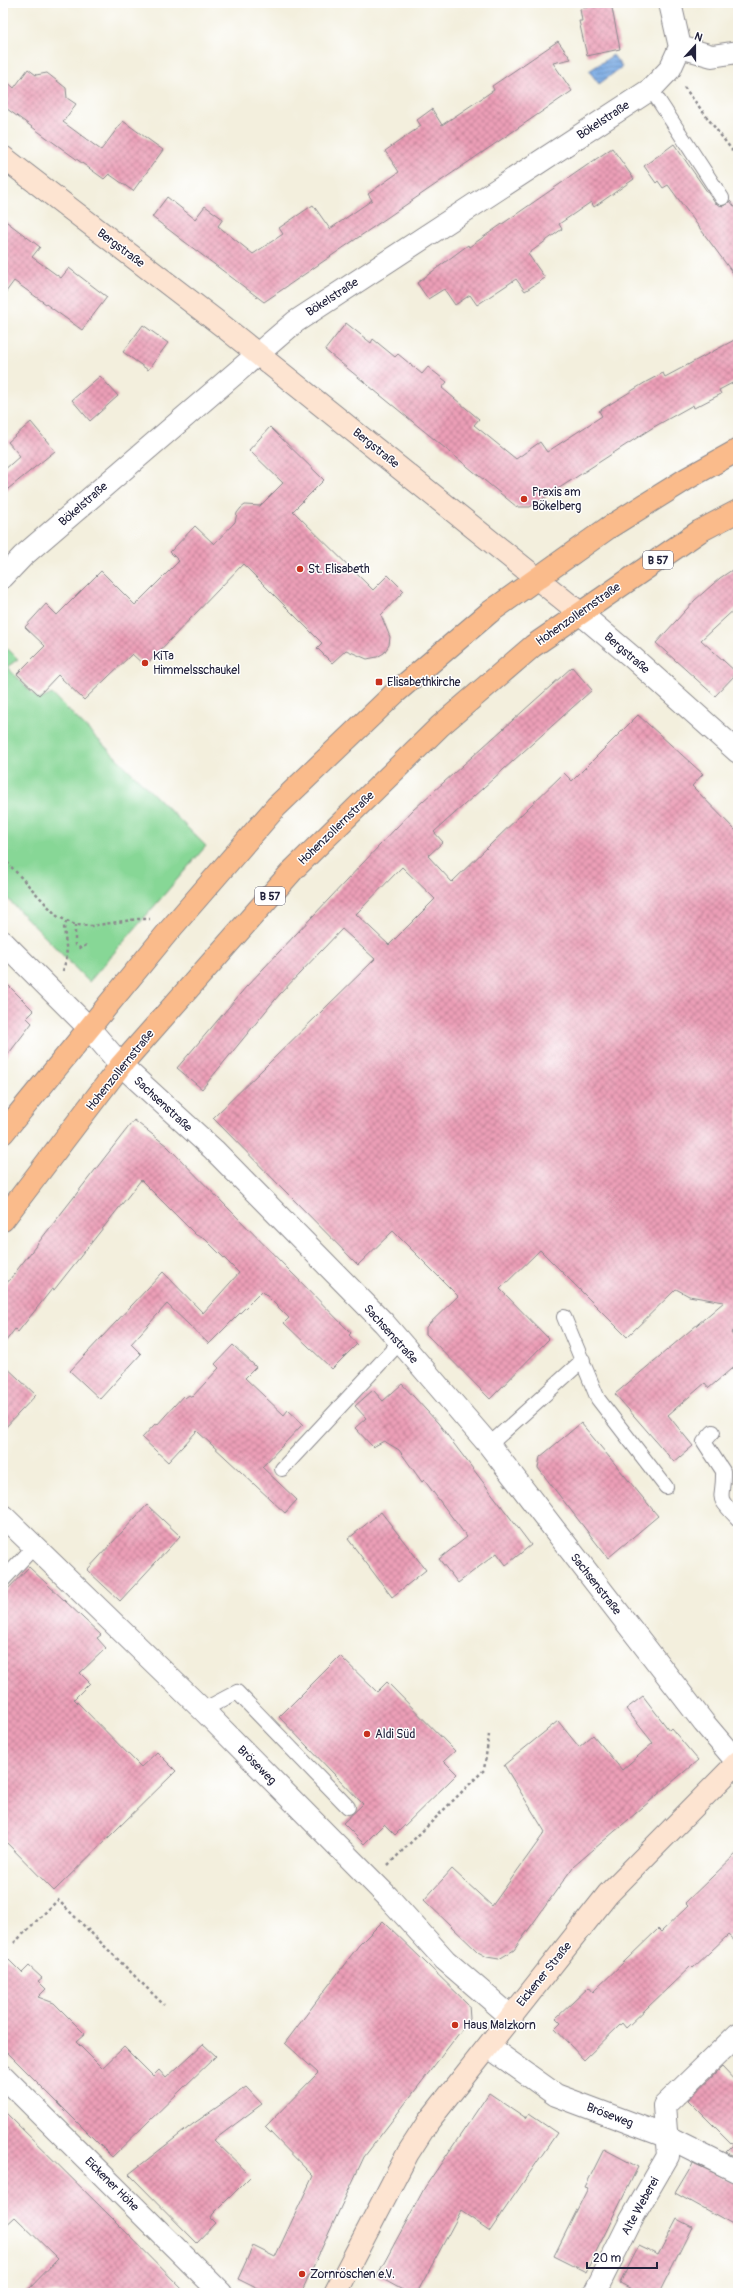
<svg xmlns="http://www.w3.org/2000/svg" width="741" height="2296" font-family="Pangolin,sans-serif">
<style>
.green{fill:#87d796;stroke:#547c68}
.water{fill:url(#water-rules);stroke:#4c658e}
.building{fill:url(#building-cross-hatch);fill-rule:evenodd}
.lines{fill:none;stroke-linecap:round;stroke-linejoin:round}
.lane-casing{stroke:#8a888c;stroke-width:16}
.street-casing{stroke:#8a888c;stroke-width:24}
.secondary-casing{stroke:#8a888c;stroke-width:24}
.primary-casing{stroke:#8a888c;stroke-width:24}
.path{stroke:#8a888c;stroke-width:2.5;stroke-dasharray:3 3;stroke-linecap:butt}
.lane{stroke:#fff;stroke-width:14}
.street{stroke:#fff;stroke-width:22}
.secondary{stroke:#fde4d1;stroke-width:22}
.primary{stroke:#fabb8b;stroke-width:22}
.poi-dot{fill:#c8321e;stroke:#fff;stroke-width:1.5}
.labels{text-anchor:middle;stroke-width:3;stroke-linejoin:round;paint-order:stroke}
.shield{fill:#fff;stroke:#646476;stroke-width:1}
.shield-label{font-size:11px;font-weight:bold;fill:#22223b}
.street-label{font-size:12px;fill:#22223b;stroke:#fff}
.poi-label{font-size:12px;fill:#22223b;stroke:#fff;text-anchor:start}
</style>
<defs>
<pattern id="water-rules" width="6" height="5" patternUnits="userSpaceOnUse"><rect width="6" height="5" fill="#77a8e2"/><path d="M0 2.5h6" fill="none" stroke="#6188b8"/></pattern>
<pattern id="building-cross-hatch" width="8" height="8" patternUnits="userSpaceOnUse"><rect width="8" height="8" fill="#ec9fb7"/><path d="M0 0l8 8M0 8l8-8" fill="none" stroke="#bf8196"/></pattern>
</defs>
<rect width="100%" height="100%" fill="#fff"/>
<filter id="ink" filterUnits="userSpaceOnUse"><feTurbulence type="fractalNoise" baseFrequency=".025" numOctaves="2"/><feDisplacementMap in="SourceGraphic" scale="8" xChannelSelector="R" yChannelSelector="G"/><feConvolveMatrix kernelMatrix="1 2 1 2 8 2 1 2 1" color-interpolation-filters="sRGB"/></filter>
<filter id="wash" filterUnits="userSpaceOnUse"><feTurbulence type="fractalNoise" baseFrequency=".012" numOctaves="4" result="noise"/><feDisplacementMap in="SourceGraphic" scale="16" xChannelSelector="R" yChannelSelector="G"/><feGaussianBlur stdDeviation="0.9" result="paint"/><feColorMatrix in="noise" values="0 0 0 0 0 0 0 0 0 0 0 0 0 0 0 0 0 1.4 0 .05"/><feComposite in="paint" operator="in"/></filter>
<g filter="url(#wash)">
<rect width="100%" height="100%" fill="#f3efdd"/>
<path class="green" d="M 3,644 L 18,659 L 7,667 L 39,700 L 52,694 L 206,846 L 89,982 L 3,894 Z"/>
<path class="water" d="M 613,55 L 622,67 L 599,84 L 589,71 Z"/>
<g id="blocks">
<path class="building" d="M 587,3 L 611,3 L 620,49 L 587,56 L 579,21 L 582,21 L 580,9 L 588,7 Z
M 558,41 L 571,59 L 553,63 L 572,91 L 264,302 L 152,217 L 167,197 L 195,219 L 205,206 L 223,219 L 218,226 L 253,254 L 283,234 L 279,228 L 313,205 L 330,229 L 372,200 L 368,194 L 399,172 L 385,151 L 421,126 L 417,120 L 432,109 L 442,125 L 494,90 L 492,86 Z
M 28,69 L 36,75 L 47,73 L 66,88 L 67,98 L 76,104 L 63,122 L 101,150 L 123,121 L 163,150 L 133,191 L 109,174 L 104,179 L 3,106 L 3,78 L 14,88 Z
M 674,144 L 715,203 L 723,206 L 730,201 L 738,211 L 738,280 L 668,185 L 663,188 L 658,181 L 656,183 L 644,166 Z
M 612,148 L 634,179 L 594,207 L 591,202 L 559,224 L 562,229 L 528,254 L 545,278 L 525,291 L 516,279 L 477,305 L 470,295 L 455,305 L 444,289 L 428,299 L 417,283 L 468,245 L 469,247 Z
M 3,219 L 40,247 L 32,257 L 61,278 L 69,268 L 107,297 L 82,330 L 14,281 L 3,296 Z
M 346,323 L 371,343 L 373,339 L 395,357 L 398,354 L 422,374 L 428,367 L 447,382 L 442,388 L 479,419 L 474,425 L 516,459 L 540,442 L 547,452 L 602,416 L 599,411 L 646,382 L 663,373 L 665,377 L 738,338 L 738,380 L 719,390 L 721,394 L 694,408 L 693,405 L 652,428 L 530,507 L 517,507 L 325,350 Z
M 143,325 L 168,343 L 148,370 L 123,352 Z
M 100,376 L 118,396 L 90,421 L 72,400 Z
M 31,422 L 55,451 L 3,493 L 3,471 L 20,456 L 8,442 Z
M 270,427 L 324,480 L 293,511 L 373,590 L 388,575 L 404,591 L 381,615 L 390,637 L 389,645 L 384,653 L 377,657 L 367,659 L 346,650 L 332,663 L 317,648 L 322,643 L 243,564 L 145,666 L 132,654 L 84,700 L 58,675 L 39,695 L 17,674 L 45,646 L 25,627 L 46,604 L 57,615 L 101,571 L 135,605 L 179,561 L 170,552 L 195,526 L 214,544 L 235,522 L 237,513 L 241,508 L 245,505 L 260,506 L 283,483 L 249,450 Z
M 738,566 L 738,606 L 701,640 L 737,673 L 715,696 L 656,643 L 695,600 L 720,578 Z
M 572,667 L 592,690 L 434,832 L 443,842 L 428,856 L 452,882 L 564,773 L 572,781 L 638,715 L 703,774 L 692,786 L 738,833 L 738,1327 L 731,1333 L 738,1342 L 738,1363 L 709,1388 L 705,1383 L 668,1415 L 693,1446 L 674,1462 L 615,1394 L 724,1302 L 689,1296 L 676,1289 L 627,1337 L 540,1250 L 500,1289 L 549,1339 L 490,1399 L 426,1334 L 426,1327 L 458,1296 L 393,1231 L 358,1265 L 213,1118 L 375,959 L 342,929 L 279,995 L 202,1089 L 177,1068 L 246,987 L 413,810 ZM 402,867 L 435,899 L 389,945 L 356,914 Z
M 3,980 L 34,1011 L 27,1018 L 32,1023 L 3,1061 Z
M 134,1120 L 167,1146 L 351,1333 L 349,1335 L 357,1344 L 332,1369 L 284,1323 L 289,1318 L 262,1291 L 209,1344 L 167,1304 L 131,1344 L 141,1354 L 100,1399 L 70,1371 L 163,1272 L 203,1313 L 239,1273 L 205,1239 L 196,1235 L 141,1180 L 54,1290 L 52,1289 L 18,1332 L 15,1329 L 3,1345 L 3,1288 Z
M 233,1345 L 256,1367 L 245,1378 L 284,1415 L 288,1410 L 303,1424 L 262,1467 L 297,1500 L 285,1513 L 197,1431 L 168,1462 L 142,1438 L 155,1424 L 157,1425 L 183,1396 L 185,1398 L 189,1395 L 192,1397 L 219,1368 L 215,1364 Z
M 3,1364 L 36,1395 L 3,1430 Z
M 402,1384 L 438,1423 L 531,1545 L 506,1565 L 497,1553 L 458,1583 L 439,1559 L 467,1537 L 424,1480 L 422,1482 L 399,1450 L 384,1441 L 373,1447 L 355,1428 L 366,1418 L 355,1406 L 373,1390 L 383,1401 Z
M 581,1423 L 658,1516 L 608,1558 L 538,1468 L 540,1457 Z
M 147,1505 L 180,1536 L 120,1601 L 87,1570 Z
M 381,1512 L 426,1570 L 392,1597 L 348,1539 Z
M 29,1567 L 101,1635 L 97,1638 L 106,1648 L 80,1673 L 90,1683 L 74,1699 L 141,1767 L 157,1752 L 176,1771 L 54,1891 L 3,1839 L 3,1594 Z
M 340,1656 L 377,1692 L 387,1682 L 455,1751 L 444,1761 L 457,1774 L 395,1835 L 384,1824 L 364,1844 L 343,1823 L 363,1804 L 279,1717 Z
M 643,1696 L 669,1730 L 671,1728 L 698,1760 L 573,1867 L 514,1950 L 499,1959 L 487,1957 L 478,1952 L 424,1900 L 452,1869 L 492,1906 L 545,1832 L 504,1765 L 558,1721 L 579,1747 L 593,1735 L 622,1770 L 653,1743 L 626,1709 Z
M 738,1852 L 738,1944 L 728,1935 L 693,1968 L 691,1966 L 626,2028 L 622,2023 L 584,2060 L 555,2029 L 561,2023 L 556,2018 L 589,1987 L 593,1992 L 658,1929 L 661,1932 L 688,1906 L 685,1903 Z
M 383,1921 L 469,2005 L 470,2019 L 364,2157 L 301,2293 L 266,2293 L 238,2279 L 253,2246 L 275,2257 L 313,2176 L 265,2127 L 318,2073 L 285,2043 L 359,1945 Z
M 3,1954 L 22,1973 L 29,1966 L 42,1978 L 38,1981 L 46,1989 L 38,1997 L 54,2003 L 85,2034 L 76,2042 L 102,2068 L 124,2047 L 153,2076 L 159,2070 L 166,2078 L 203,2044 L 216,2056 L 112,2157 L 3,2048 Z
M 722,2067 L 738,2084 L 738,2158 L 726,2152 L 733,2145 L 688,2100 Z
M 246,2087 L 262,2104 L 214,2140 L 251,2176 L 213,2214 L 211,2218 L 216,2223 L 197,2243 L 129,2174 L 193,2124 Z
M 489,2093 L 526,2118 L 529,2114 L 557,2133 L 490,2231 L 461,2211 L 417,2293 L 408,2293 L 377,2276 L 425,2187 Z
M 3,2110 L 116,2222 L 186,2293 L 25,2293 L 58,2259 L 15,2217 L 3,2228 Z
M 604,2149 L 638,2167 L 586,2272 L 554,2256 L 588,2188 L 585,2187 Z
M 693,2163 L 738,2184 L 738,2228 L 675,2193 Z
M 677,2219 L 692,2227 L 659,2293 L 639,2293 L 620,2283 L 639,2246 L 658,2255 Z"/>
</g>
</g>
<g filter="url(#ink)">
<use href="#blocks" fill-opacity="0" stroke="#8a888c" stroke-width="1"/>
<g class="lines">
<g class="lane-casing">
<path id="lane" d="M 651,89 L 722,198
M 564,1317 L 598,1399 L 666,1487
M 713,1432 L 704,1442 L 723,1471 C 724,1502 713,1493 738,1519
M 489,1445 L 583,1360
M 282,1469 L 400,1342
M 3,1580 L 34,1547
M 203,1710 L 237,1692 L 348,1807"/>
</g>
<g class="street-casing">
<path id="street" d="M 670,3 L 680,47
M 680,47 L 712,56 L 738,52
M 3,577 L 23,556 L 295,322 L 651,89 L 670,69 L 680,47
M 580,613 L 632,657 L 738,752
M 3,942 L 88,1027 L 121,1065 L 214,1150 L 384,1323 L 489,1445 L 704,1723 L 738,1763
M 3,1516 L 203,1710 L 388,1897 L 445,1960 L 510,2016
M 489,2047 L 556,2095 L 668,2137 L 738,2172
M 3,2076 L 221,2293
M 598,2293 L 595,2292 L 631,2220 L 668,2156 L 664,2106 L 738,2034"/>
</g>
<g class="secondary-casing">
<path id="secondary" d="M 3,157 L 224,327 L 580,613
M 335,2293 L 408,2153 L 428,2122 L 608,1894 L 738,1762"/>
</g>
<g class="primary-casing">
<path id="primary" d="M 3,1133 L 167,933 L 276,807 L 395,693 L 490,612 L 608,528 L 688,478 L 738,450
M 3,1220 L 121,1065 L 294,869 L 440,726 L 533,646 L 700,531 L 738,511"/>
</g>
<path class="path" d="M 684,87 L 738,158
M 3,858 L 57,916 L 75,925 L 91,926 L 138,919 L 150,919
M 75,925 L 75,945 L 80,948 L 89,944
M 63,971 L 67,956 L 64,926 L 67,921
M 388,1865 L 484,1770 L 489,1735
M 14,1943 L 58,1900 L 164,2005"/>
<use href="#lane" class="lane"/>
<use href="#street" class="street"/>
<use href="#secondary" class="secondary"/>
<use href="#primary" class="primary"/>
</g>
</g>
<g class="poi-dot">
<circle cx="524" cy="499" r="4"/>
<circle cx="300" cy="569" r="4"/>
<circle cx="145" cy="663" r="4"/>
<rect x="375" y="678" width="8" height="8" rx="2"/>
<circle cx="367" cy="1734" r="4"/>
<circle cx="455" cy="2025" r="4"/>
<circle cx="302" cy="2274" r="4"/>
</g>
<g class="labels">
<g class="shield">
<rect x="643" y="551" width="30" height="18" rx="3"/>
<rect x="255" y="887" width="30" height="18" rx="3"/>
</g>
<g class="shield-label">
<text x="658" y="564">B 57</text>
<text x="270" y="900">B 57</text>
</g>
<g class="street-label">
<text transform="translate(603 120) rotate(-33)" y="4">Bökelstraße</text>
<text transform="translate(121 248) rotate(37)" y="4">Bergstraße</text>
<text transform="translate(332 297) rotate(-33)" y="4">Bökelstraße</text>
<text transform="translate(376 448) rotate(39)" y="4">Bergstraße</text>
<text transform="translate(83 504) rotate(-41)" y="4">Bökelstraße</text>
<text transform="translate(578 614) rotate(-35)" y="4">Hohenzollernstraße</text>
<text transform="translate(627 653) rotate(41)" y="4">Bergstraße</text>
<text transform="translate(336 828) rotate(-44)" y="4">Hohenzollernstraße</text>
<text transform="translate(120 1070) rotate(-51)" y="4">Hohenzollernstraße</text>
<text transform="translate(163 1104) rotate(43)" y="4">Sachsenstraße</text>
<text transform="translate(391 1334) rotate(48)" y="4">Sachsenstraße</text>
<text transform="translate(596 1584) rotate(52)" y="4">Sachsenstraße</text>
<text transform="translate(257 1765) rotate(45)" y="4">Bröseweg</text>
<text transform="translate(544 1974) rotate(-51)" y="4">Eickener Straße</text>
<text transform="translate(610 2115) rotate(21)" y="4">Bröseweg</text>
<text transform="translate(112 2184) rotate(45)" y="4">Eickener Höhe</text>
<text transform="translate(640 2206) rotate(-61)" y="4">Alte Weberei</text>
</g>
<g class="poi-label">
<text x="532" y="496">Praxis am<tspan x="532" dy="14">Bökelberg</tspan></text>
<text x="308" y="573">St. Elisabeth</text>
<text x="153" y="660">KiTa<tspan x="153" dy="14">Himmelsschaukel</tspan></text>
<text x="387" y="686">Elisabethkirche</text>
<text x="375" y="1738">Aldi Süd</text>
<text x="463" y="2029">Haus Malzkorn</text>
<text x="310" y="2278">Zornröschen e.V.</text>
</g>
</g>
<rect width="741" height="2296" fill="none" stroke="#fff" stroke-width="16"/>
<g transform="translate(695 46) rotate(21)" stroke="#ffffff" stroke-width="3" paint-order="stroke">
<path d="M0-3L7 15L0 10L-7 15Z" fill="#22223b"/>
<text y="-6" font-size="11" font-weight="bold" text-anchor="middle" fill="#22223b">N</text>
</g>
<path d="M587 2262v6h70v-6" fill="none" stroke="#22223b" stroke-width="2"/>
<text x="593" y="2262" font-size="12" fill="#22223b" stroke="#ffffff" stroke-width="3" paint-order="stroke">20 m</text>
</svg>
